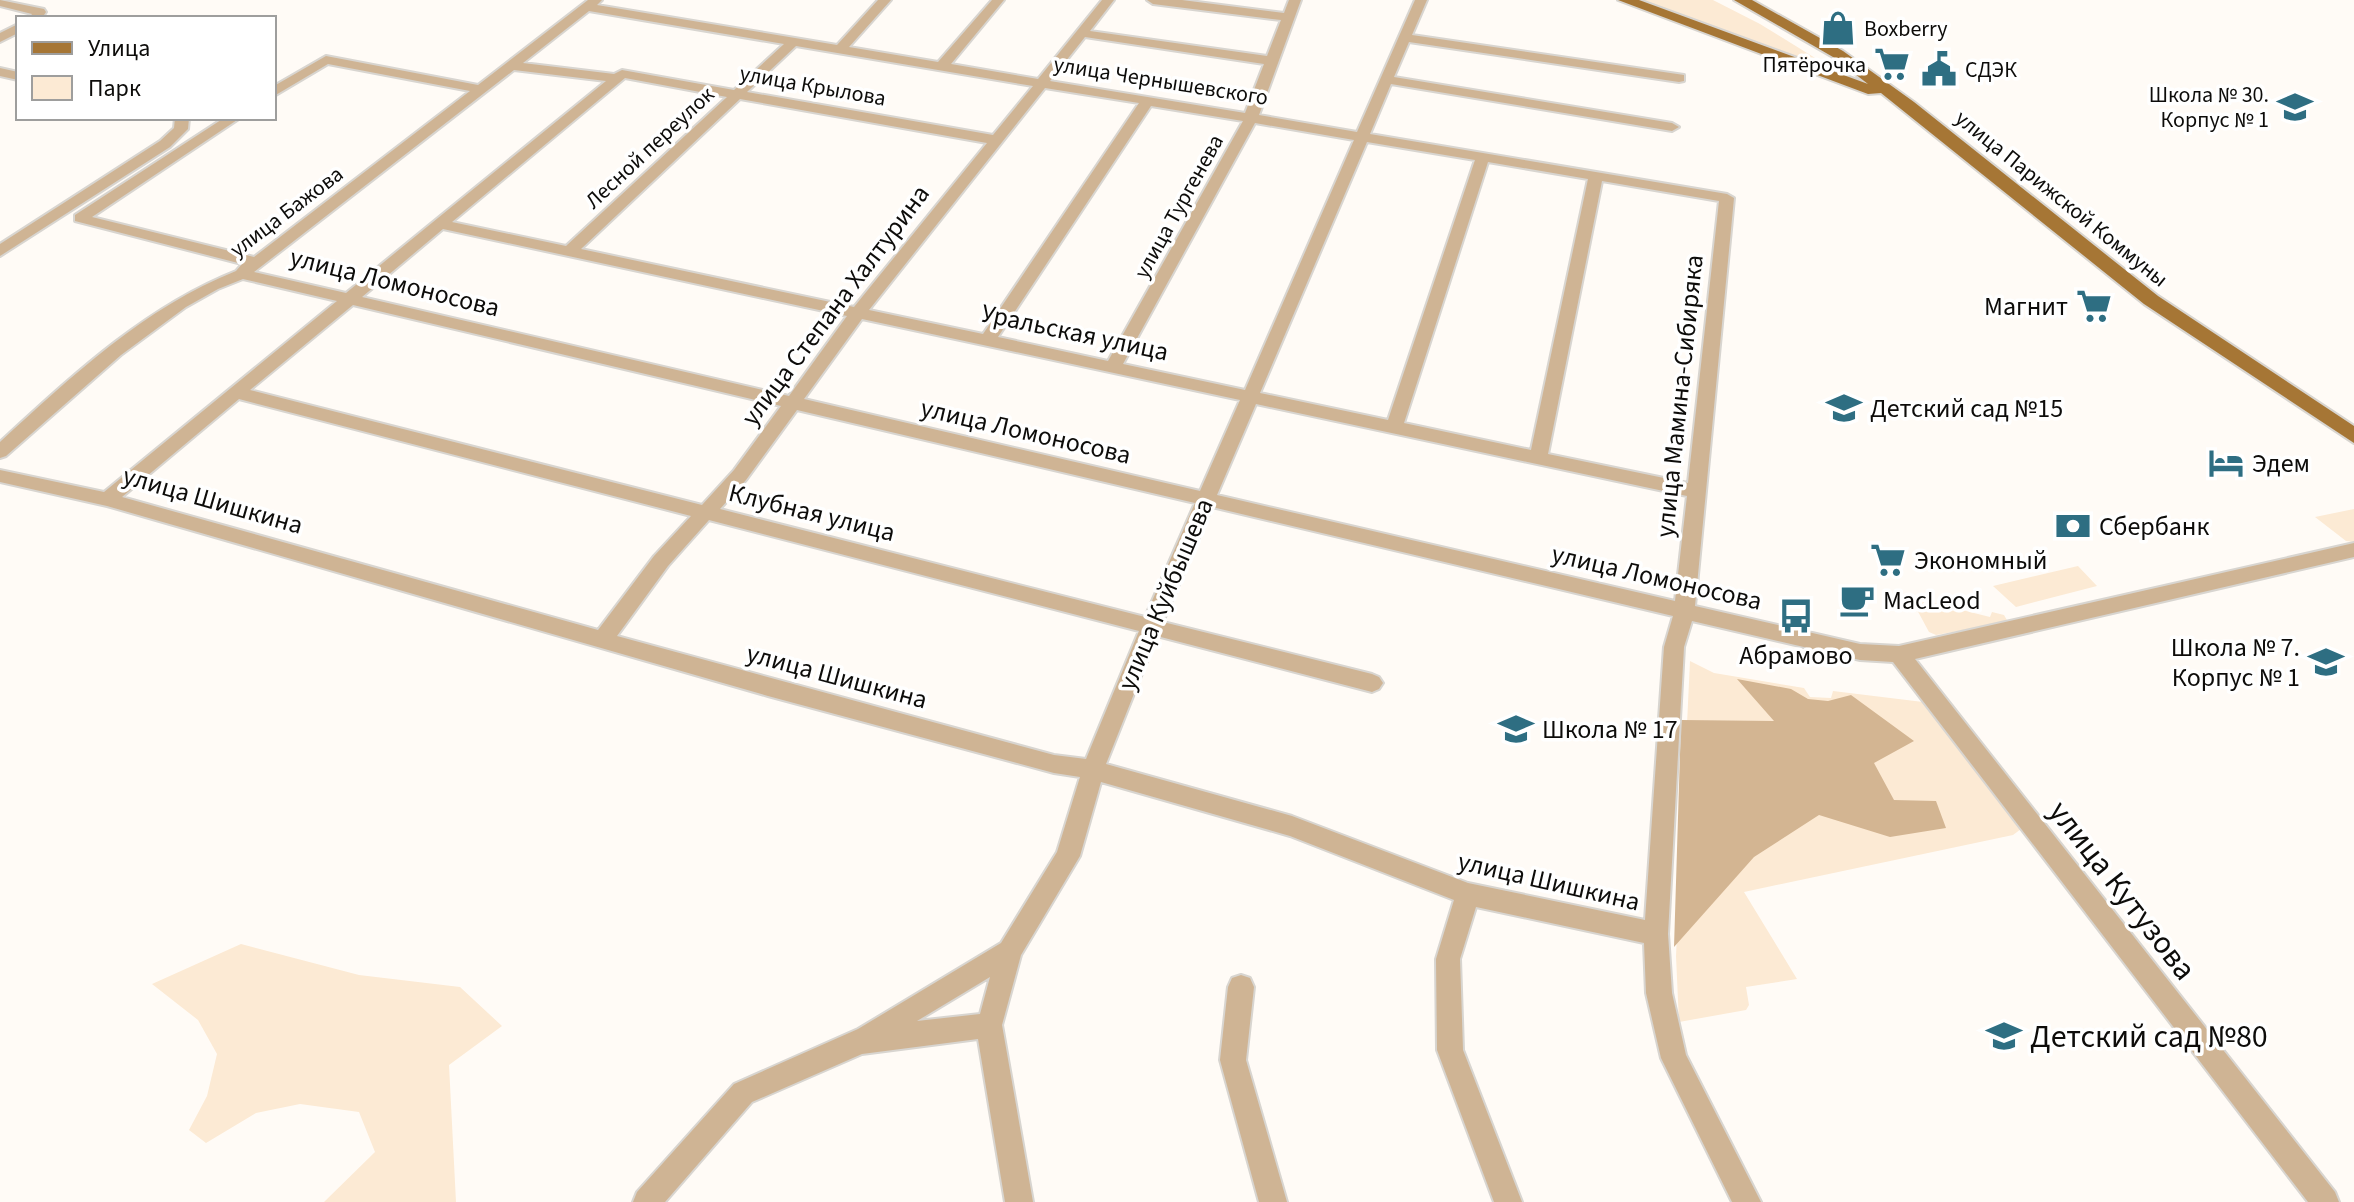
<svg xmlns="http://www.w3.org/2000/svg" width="2354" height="1202" font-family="'Source Sans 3',sans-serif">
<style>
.green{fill:#fcead4}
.forest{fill:#d3b592}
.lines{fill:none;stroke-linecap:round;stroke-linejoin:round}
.minor-casing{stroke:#d8d5d0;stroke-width:4}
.major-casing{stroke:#d8d5d0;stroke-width:4}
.minor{fill:#cfb494;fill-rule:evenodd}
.major{fill:#a67635;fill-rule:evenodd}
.labels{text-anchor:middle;stroke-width:7;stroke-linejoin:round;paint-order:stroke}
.far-poi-label{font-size:22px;fill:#0d0c0a;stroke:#fff;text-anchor:start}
.far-street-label{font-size:22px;fill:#0d0c0a;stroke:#fff}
.street-label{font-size:26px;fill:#0d0c0a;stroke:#fff}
.poi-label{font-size:26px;fill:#0d0c0a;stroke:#fff;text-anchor:start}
.near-street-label{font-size:32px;fill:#0d0c0a;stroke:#fff}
.near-poi-label{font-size:32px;fill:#0d0c0a;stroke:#fff;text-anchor:start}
</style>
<rect width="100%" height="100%" fill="#fffbf6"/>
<path class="green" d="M 1634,0 L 1713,0 L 1760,24 L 1841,74 Z
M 2354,509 L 2354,542 L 2346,541 L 2315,517 Z
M 2078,566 L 2097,586 L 2016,607 L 1993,586 Z
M 1926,601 L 1990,617 L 1992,612 L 2004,615 L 2008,622 L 1936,635 L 1929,632 L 1915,606 Z
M 1690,661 L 1714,673 L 1804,688 L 1810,697 L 1831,698 L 1833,691 L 1923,702 L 2021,829 L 2013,835 L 1744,892 L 1797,979 L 1746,987 L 1749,1005 L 1746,1010 L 1679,1022 L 1676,956 Z
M 241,944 L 359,975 L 460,987 L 502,1026 L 449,1065 L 456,1202 L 324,1202 L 375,1152 L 359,1112 L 300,1104 L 256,1113 L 206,1143 L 189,1130 L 207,1096 L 217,1054 L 198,1020 L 152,984 Z"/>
<path class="forest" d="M 1737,679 L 1791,689 L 1808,699 L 1828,701 L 1851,695 L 1914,741 L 1874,763 L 1894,800 L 1936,801 L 1946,828 L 1890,837 L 1819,815 L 1754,857 L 1674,947 L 1681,720 L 1774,721 Z"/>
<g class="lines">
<g class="minor-casing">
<path id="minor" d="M 0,0 L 44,9 L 46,12 L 42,18 L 29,18 L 32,14 L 0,6 Z
M 588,0 L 602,0 L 597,5 L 837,45 L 878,0 L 891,0 L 849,47 L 938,62 L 992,0 L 1004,0 L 951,64 L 1038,79 L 1102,0 L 1114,0 L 1090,31 L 1267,56 L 1281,20 L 1153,4 L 1147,0 L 1182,0 L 1284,13 L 1289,0 L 1301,0 L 1259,115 L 1357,132 L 1415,0 L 1427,0 L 1412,35 L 1684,75 L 1684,81 L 1679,82 L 1409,42 L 1394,77 L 1672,123 L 1679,127 L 1672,131 L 1391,84 L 1370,134 L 1727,194 L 1734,198 L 1695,606 L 1860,644 L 1899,646 L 2354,543 L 2354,557 L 1915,659 L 2335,1192 L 2339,1202 L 2308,1202 L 1893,662 L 1860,660 L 1692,621 L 1684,647 L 1668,934 L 1672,993 L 1686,1055 L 1761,1202 L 1732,1202 L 1661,1058 L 1646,993 L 1644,943 L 1476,907 L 1460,959 L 1463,1050 L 1522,1202 L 1494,1202 L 1437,1050 L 1436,959 L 1454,900 L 1290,836 L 1101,782 L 1080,856 L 1021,955 L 1002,1025 L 1033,1202 L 1005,1202 L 978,1039 L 862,1054 L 752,1102 L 665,1202 L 633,1202 L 637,1192 L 734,1084 L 858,1029 L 1001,943 L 1057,852 L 1080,777 L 1054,773 L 768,696 L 107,506 L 0,482 L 0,470 L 104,492 L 337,301 L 243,279 L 218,289 L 186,307 L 121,355 L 6,456 L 0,458 L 0,442 C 72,376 145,307 236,271 L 242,264 L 75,221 L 75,215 L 224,118 L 240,118 L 92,217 L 254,257 L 470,91 L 328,64 L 274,96 L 274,86 L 326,56 L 478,85 ZM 589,11 L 784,44 L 734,90 L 622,70 L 614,74 L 523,63 ZM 1085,37 L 1264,64 L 1245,113 L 1050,81 ZM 796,46 L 1033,86 L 993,135 L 747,92 ZM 514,70 L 606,81 L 346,293 L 254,272 ZM 625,78 L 727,97 L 566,246 L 452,222 ZM 1045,88 L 1139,103 L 983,334 L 869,310 ZM 740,99 L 987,143 L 854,307 L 581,249 ZM 1151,106 L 1243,121 L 1108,361 L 998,337 ZM 1255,123 L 1354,140 L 1245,390 L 1123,364 ZM 1367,142 L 1475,160 L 1388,420 L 1260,393 ZM 1488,162 L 1588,179 L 1531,450 L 1404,423 ZM 1602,181 L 1719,201 L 1688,483 L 1548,454 ZM 443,229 L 847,316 L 789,396 L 362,297 ZM 353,305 L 781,406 L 734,470 L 702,505 L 250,390 ZM 862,319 L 1240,400 L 1200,491 L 804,399 ZM 239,399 L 691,516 L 654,556 L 598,630 L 122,497 ZM 1256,404 L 1687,496 L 1675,601 L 1217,495 ZM 797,410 L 1195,503 L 1145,617 L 720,509 L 746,480 ZM 1212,507 L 1673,616 L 1664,647 L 1645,920 L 1468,883 L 1292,816 L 1106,764 L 1157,636 L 1372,692 L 1379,689 L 1383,683 L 1379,677 L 1372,674 L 1163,622 ZM 709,520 L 1139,631 L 1086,759 L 1054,755 L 617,636 L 668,566 ZM 990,977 L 980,1014 L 917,1021 Z
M 18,24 L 18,33 L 0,42 L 0,33 Z
M 0,68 L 18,72 L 18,80 L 0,76 Z
M 175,118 L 189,118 L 188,129 L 170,147 L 0,256 L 0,244 L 160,141 L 174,128 Z
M 1241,975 L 1250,978 L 1254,987 L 1246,1060 L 1287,1202 L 1259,1202 L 1220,1060 L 1228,987 L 1232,978 Z"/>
</g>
<g class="major-casing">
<path id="major" d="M 1618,0 L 1639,0 L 1868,84 L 1833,57 L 1734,0 L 1752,0 L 1843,51 L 1914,102 L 2158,296 L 2354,426 L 2354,443 L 2144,304 L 1881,93 L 1868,94 Z"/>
</g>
<use href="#minor" class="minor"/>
<use href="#major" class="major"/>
</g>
<defs>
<g id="shop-bare" transform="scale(2.76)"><path d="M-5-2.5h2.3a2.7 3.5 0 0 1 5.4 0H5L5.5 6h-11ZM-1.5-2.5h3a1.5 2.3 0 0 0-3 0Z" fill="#2e6e82" stroke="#fff" stroke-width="2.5" paint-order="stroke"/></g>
<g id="supermarket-bare" transform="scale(2.76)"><path d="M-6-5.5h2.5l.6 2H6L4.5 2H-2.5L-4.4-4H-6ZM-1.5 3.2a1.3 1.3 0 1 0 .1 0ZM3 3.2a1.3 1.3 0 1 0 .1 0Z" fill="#2e6e82" stroke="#fff" stroke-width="2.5" paint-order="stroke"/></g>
<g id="civic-bare" transform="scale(2.76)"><path d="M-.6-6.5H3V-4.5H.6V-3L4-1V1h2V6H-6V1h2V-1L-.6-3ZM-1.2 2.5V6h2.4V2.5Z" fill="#2e6e82" stroke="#fff" stroke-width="2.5" paint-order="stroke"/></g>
<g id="school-bare" transform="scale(2.76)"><path d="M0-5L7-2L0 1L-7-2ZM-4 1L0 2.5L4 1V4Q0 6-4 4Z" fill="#2e6e82" stroke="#fff" stroke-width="2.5" paint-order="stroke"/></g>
<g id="hotel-bare" transform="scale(2.76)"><path d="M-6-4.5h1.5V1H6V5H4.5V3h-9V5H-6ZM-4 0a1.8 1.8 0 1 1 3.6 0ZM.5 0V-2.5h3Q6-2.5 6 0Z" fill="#2e6e82" stroke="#fff" stroke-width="2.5" paint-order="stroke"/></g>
<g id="bank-bare" transform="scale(2.76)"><path d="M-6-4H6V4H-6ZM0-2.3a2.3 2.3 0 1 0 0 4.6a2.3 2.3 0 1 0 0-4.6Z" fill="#2e6e82" stroke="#fff" stroke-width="2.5" paint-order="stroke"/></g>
<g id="cafe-bare" transform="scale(2.76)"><path d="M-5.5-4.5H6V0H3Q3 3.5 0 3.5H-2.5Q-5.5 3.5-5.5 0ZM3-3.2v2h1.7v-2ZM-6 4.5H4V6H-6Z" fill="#2e6e82" stroke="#fff" stroke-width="2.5" paint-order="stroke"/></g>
<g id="bus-bare" transform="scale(2.76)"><path d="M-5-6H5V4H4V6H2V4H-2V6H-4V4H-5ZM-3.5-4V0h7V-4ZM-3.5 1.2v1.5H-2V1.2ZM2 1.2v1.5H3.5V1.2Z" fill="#2e6e82" stroke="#fff" stroke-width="2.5" paint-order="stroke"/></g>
</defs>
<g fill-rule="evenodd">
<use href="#shop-bare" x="1838" y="28"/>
<use href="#supermarket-bare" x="1892" y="64"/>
<use href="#civic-bare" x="1939" y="69"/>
<use href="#school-bare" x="2295" y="107"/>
<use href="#supermarket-bare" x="2094" y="306"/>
<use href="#school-bare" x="1844" y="408"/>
<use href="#hotel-bare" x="2226" y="463"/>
<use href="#bank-bare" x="2073" y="526"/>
<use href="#supermarket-bare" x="1888" y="560"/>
<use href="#cafe-bare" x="1857" y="600"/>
<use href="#bus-bare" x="1796" y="616"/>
<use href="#school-bare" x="2326" y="662"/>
<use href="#school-bare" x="1516" y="729"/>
<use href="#school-bare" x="2004" y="1036"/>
</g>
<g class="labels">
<g class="far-poi-label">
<text x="1864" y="36">Boxberry</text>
<text x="1866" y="72" text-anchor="end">Пятёрочка</text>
<text x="1965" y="77">СДЭК</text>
<text x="2269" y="102" text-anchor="end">Школа № 30.<tspan x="2269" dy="25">Корпус № 1</tspan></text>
</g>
<g class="far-street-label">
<text transform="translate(1161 80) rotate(9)" y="8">улица Чернышевского</text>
<text transform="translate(813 85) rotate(10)" y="8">улица Крылова</text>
<text transform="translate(649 147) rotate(-43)" y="8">Лесной переулок</text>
<text transform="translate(2062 198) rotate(39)" y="8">улица Парижской Коммуны</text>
<text transform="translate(1178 206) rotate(-61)" y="8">улица Тургенева</text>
<text transform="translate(286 211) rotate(-37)" y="8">улица Бажова</text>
</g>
<g class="street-label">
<text transform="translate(395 282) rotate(14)" y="9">улица Ломоносова</text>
<text transform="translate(835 305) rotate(-53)" y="9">улица Степана Халтурина</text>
<text transform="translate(1075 332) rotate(12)" y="9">Уральская улица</text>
<text transform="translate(1679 396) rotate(-84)" y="9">улица Мамина-Сибиряка</text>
<text transform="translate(1026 431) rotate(13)" y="9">улица Ломоносова</text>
<text transform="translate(213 500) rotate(16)" y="9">улица Шишкина</text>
<text transform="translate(812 512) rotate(14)" y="9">Клубная улица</text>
<text transform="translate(1657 577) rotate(13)" y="9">улица Ломоносова</text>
<text transform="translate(1165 594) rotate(-67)" y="9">улица Куйбышева</text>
<text transform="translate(837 676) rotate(15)" y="9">улица Шишкина</text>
<text transform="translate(1549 881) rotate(13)" y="9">улица Шишкина</text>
</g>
<g class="poi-label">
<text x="2068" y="315" text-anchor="end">Магнит</text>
<text x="1870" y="417">Детский сад №15</text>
<text x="2252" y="472">Эдем</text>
<text x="2099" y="535">Сбербанк</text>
<text x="1914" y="569">Экономный</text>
<text x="1883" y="609">MacLeod</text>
<text x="2300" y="656" text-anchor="end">Школа № 7.<tspan x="2300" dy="30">Корпус № 1</tspan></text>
<text x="1796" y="664" text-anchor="middle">Абрамово</text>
<text x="1542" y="738">Школа № 17</text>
</g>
<g class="near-street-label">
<text transform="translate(2123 890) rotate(52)" y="11">улица Кутузова</text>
</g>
<g class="near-poi-label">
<text x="2030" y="1047">Детский сад №80</text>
</g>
</g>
<rect x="16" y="16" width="260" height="104" fill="#ffffff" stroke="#9e9e9d" stroke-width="2"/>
<rect x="32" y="42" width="40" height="12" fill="#a67635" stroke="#9e9e9d" stroke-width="2"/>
<text x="88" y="56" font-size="24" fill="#0d0c0a">Улица</text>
<rect x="32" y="76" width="40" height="24" fill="#fcead4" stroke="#9e9e9d" stroke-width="2"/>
<text x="88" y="96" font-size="24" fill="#0d0c0a">Парк</text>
</svg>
